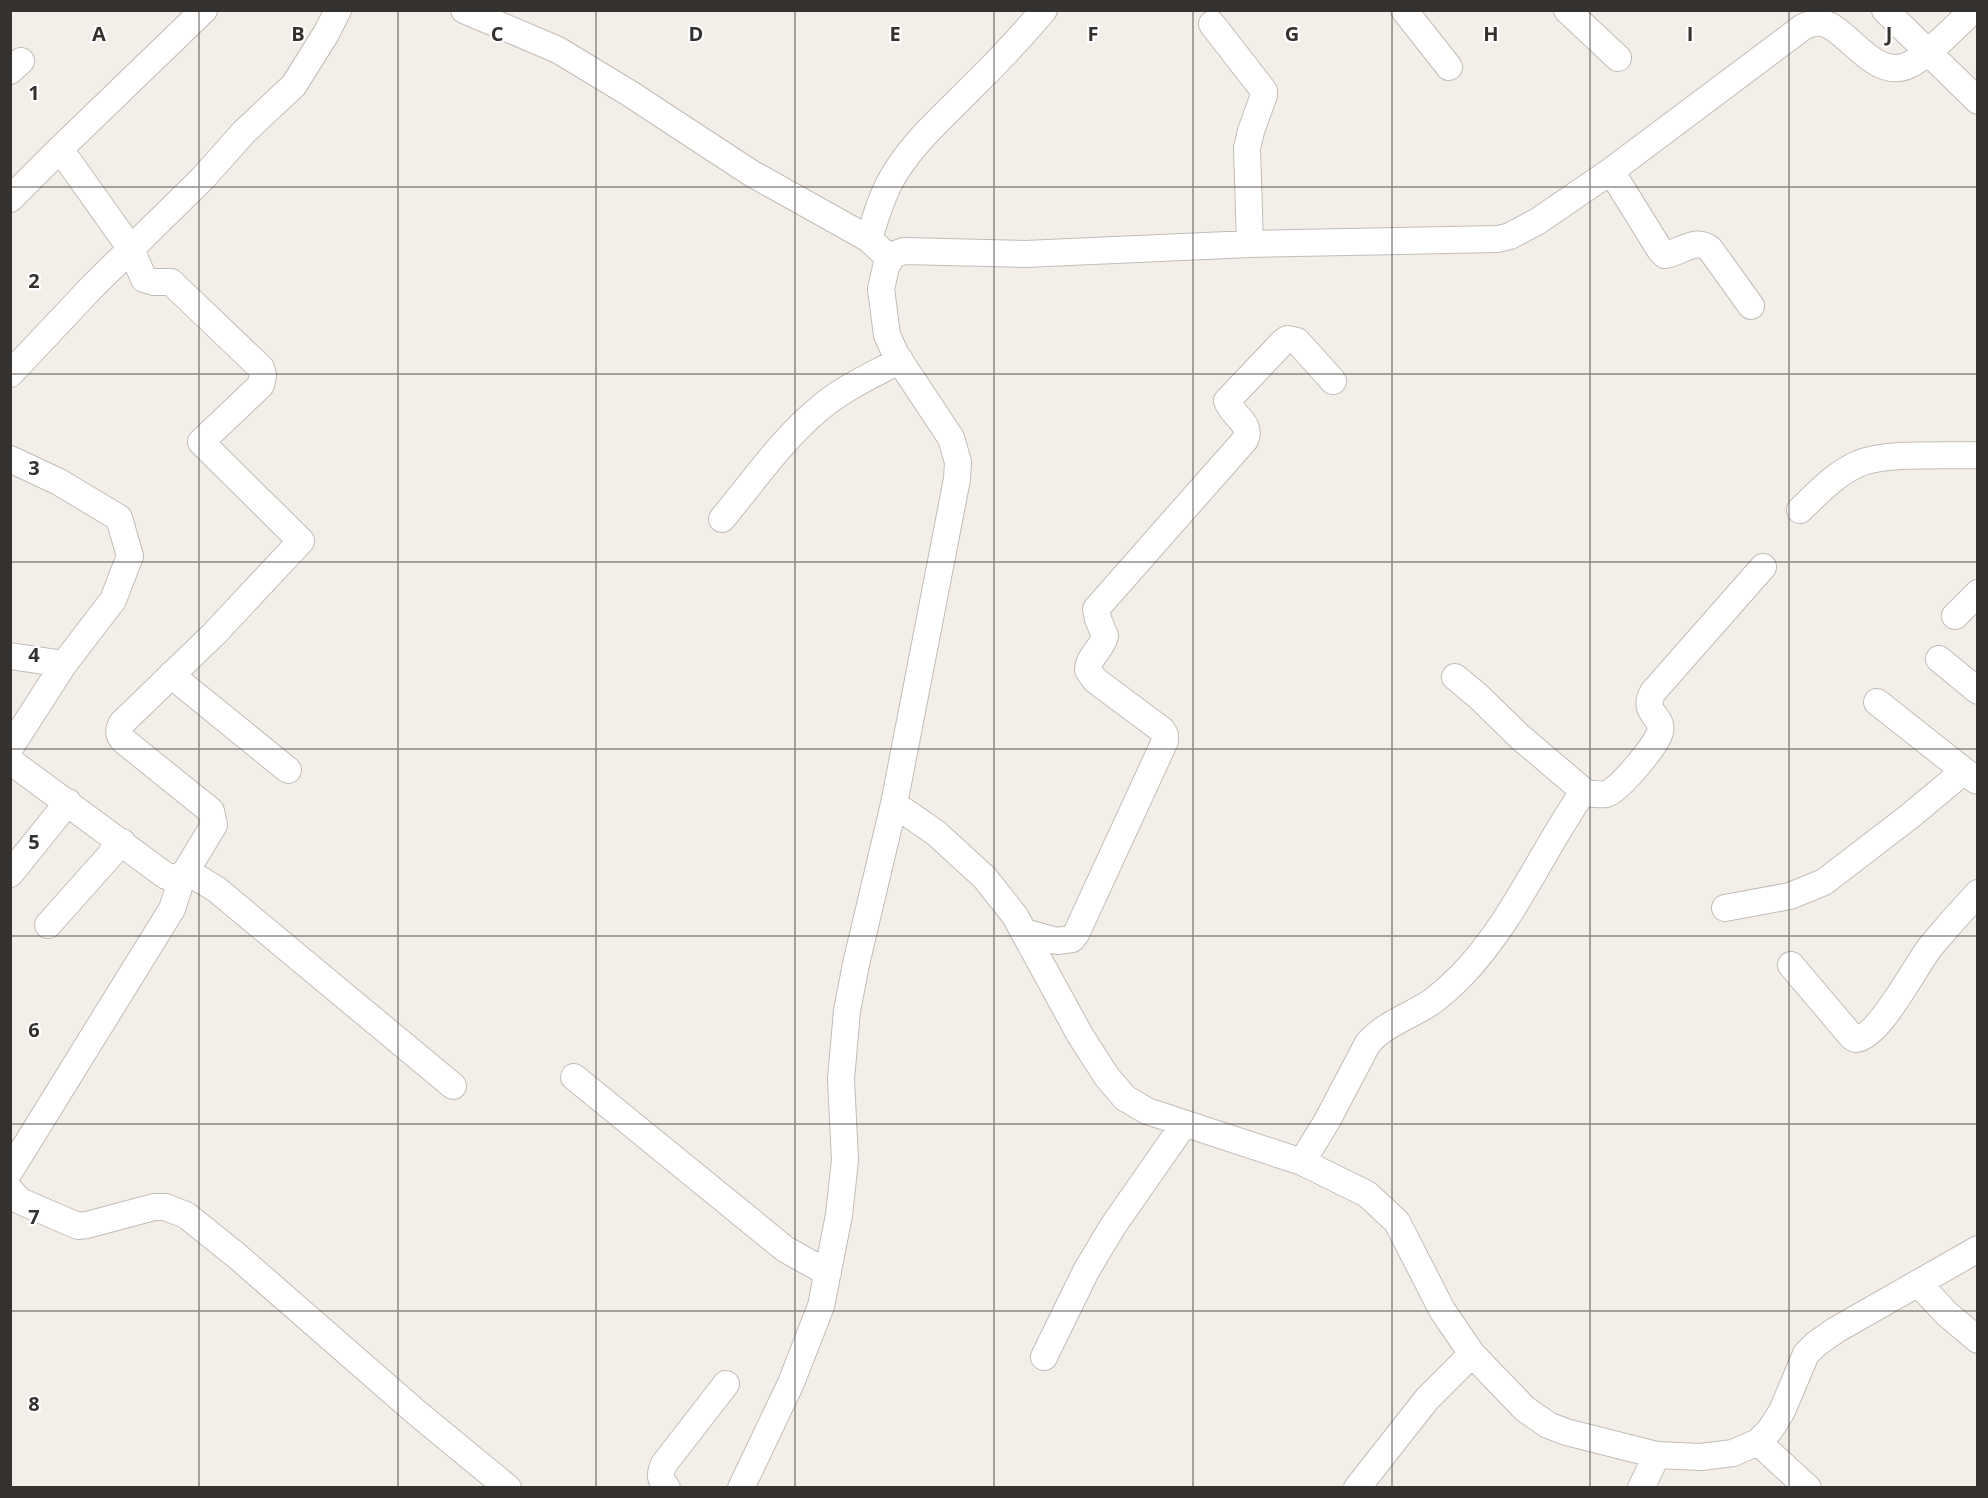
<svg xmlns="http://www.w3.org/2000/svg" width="1988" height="1498" font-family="'Open Sans',sans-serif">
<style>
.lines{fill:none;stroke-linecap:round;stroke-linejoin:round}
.minor-casing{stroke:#c2bcb7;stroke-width:28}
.minor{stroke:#fff;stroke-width:26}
.grid{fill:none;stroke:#34312f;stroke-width:1.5;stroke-opacity:0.55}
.grid-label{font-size:20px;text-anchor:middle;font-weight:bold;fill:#34312f;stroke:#fff;stroke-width:4.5;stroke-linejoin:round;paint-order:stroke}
</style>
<rect width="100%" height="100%" fill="#f4eee9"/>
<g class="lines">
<g class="minor-casing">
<path id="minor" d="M 464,10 L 558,50 L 629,93 L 751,173 L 869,239 L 890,259
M 1404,10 L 1449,67
M 1567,10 L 1618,58
M 1885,10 L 1978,101
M 1212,24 L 1264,91 L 1264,95 L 1251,131 L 1247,148 L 1250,244
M 10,71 L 21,61
M 1611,171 L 1660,250 L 1665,255 C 1682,252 1695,237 1710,249 L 1751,306
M 10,199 L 60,149
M 869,239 C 875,219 881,198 891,180 C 910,145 942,118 969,90 C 995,65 1020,38 1044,10
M 10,374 L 93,286 L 203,178 L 244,132 L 294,85 L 327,32 L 338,10
M 10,459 L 59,482 L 119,518 L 130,556 L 113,600 L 64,664 L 10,656
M 1800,510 C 1818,493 1835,474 1858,464 C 1885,452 1946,456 1978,455
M 722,519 C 753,482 782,439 820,408 C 843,388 873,375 900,360
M 1955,616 L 1978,593
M 1939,659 L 1978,691
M 171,675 L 288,770
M 1455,677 L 1478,696 L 1520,737 L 1586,793
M 1877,702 L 1977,781
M 10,748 L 64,664
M 10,761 L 166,876 L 178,878 L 186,871 L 214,825 L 211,811 L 124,741 C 118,735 118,730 122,723 L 214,634 L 301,541 L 201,442 L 261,385 L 263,375 L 261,368 L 171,282 L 154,282 L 144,279 L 131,249 L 60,149 L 204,10
M 894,804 L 936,833 L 985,878 L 1015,916 L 1080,1035 L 1107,1077 L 1125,1098 L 1147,1111 L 1302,1162 L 1367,1194 L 1397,1222 L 1442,1310 L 1472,1354 L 1525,1409 L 1548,1425 L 1566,1432 L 1657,1455 L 1701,1457 L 1733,1453 L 1758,1442 L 1770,1430 L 1782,1411 L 1806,1354 L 1816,1344 L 1836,1330 L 1978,1249
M 186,871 L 216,889 L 453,1086
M 10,874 L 68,802
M 1725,908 L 1790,896 L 1824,882 L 1910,816 L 1964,771
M 48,925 L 122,842
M 1024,932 L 1057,941 L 1072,939 L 1076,934 L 1165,741 L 1165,735 L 1162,730 L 1095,680 L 1088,670 C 1088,657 1102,649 1105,636 L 1098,619 L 1096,609 L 1245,440 C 1253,423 1231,415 1227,401 L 1282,343 L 1287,339 L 1297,341 L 1333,381
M 1791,965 L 1852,1037 L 1856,1039 C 1880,1037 1915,966 1931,946 C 1946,928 1962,910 1978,893
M 574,1077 L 785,1249 L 828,1273
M 1302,1162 L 1327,1121 L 1368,1043 C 1386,1023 1411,1016 1433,1001 C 1442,994 1452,985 1460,977 C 1511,925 1539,857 1579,798 C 1588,790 1596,796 1606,794 C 1618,792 1654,747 1659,735 C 1667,716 1640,715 1653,692 L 1763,567
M 10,1171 L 172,909 L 183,875
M 10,1190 L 20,1201 L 78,1226 L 87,1225 L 154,1207 L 165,1207 L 186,1215 L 237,1256 L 417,1413 L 508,1488
M 1918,1283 L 1947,1314 L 1978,1340
M 1044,1357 L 1086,1271 L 1113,1226 L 1184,1124
M 1758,1442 L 1808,1488
M 667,1488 C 660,1479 659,1475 664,1464 L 726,1384
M 741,1488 L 791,1383 L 821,1306 L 839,1215 L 845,1160 L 841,1079 L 847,1011 L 856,964 L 894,804 L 957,479 L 958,462 L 951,438 L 896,355 L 887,335 L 881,289 L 886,267 L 893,255 L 904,251 L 1025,254 L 1250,244 L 1498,239 L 1510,236 L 1538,221 L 1611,171 L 1803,27 C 1809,24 1815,22 1821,23 C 1846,25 1873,82 1909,65 C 1928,56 1956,26 1973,10
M 1357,1488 L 1427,1399 L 1472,1354
M 1641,1488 L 1657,1455"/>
</g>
<use href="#minor" class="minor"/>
</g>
<path class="grid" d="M 199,10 L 199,1488M 398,10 L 398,1488M 596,10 L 596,1488M 795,10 L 795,1488M 994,10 L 994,1488M 1193,10 L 1193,1488M 1392,10 L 1392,1488M 1590,10 L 1590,1488M 1789,10 L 1789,1488M 10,187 L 1978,187M 10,374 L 1978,374M 10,562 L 1978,562M 10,749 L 1978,749M 10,936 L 1978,936M 10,1124 L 1978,1124M 10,1311 L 1978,1311"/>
<g class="grid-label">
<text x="99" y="41">A</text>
<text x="298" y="41">B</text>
<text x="497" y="41">C</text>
<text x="696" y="41">D</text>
<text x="895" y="41">E</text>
<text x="1093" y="41">F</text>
<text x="1292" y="41">G</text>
<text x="1491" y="41">H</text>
<text x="1690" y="41">I</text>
<text x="1889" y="41">J</text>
<text x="34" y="100">1</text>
<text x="34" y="288">2</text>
<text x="34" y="475">3</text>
<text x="34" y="662">4</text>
<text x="34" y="849">5</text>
<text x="34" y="1037">6</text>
<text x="34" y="1224">7</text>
<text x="34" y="1411">8</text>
</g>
<rect width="1988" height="1498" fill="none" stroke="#34312f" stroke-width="24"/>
</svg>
